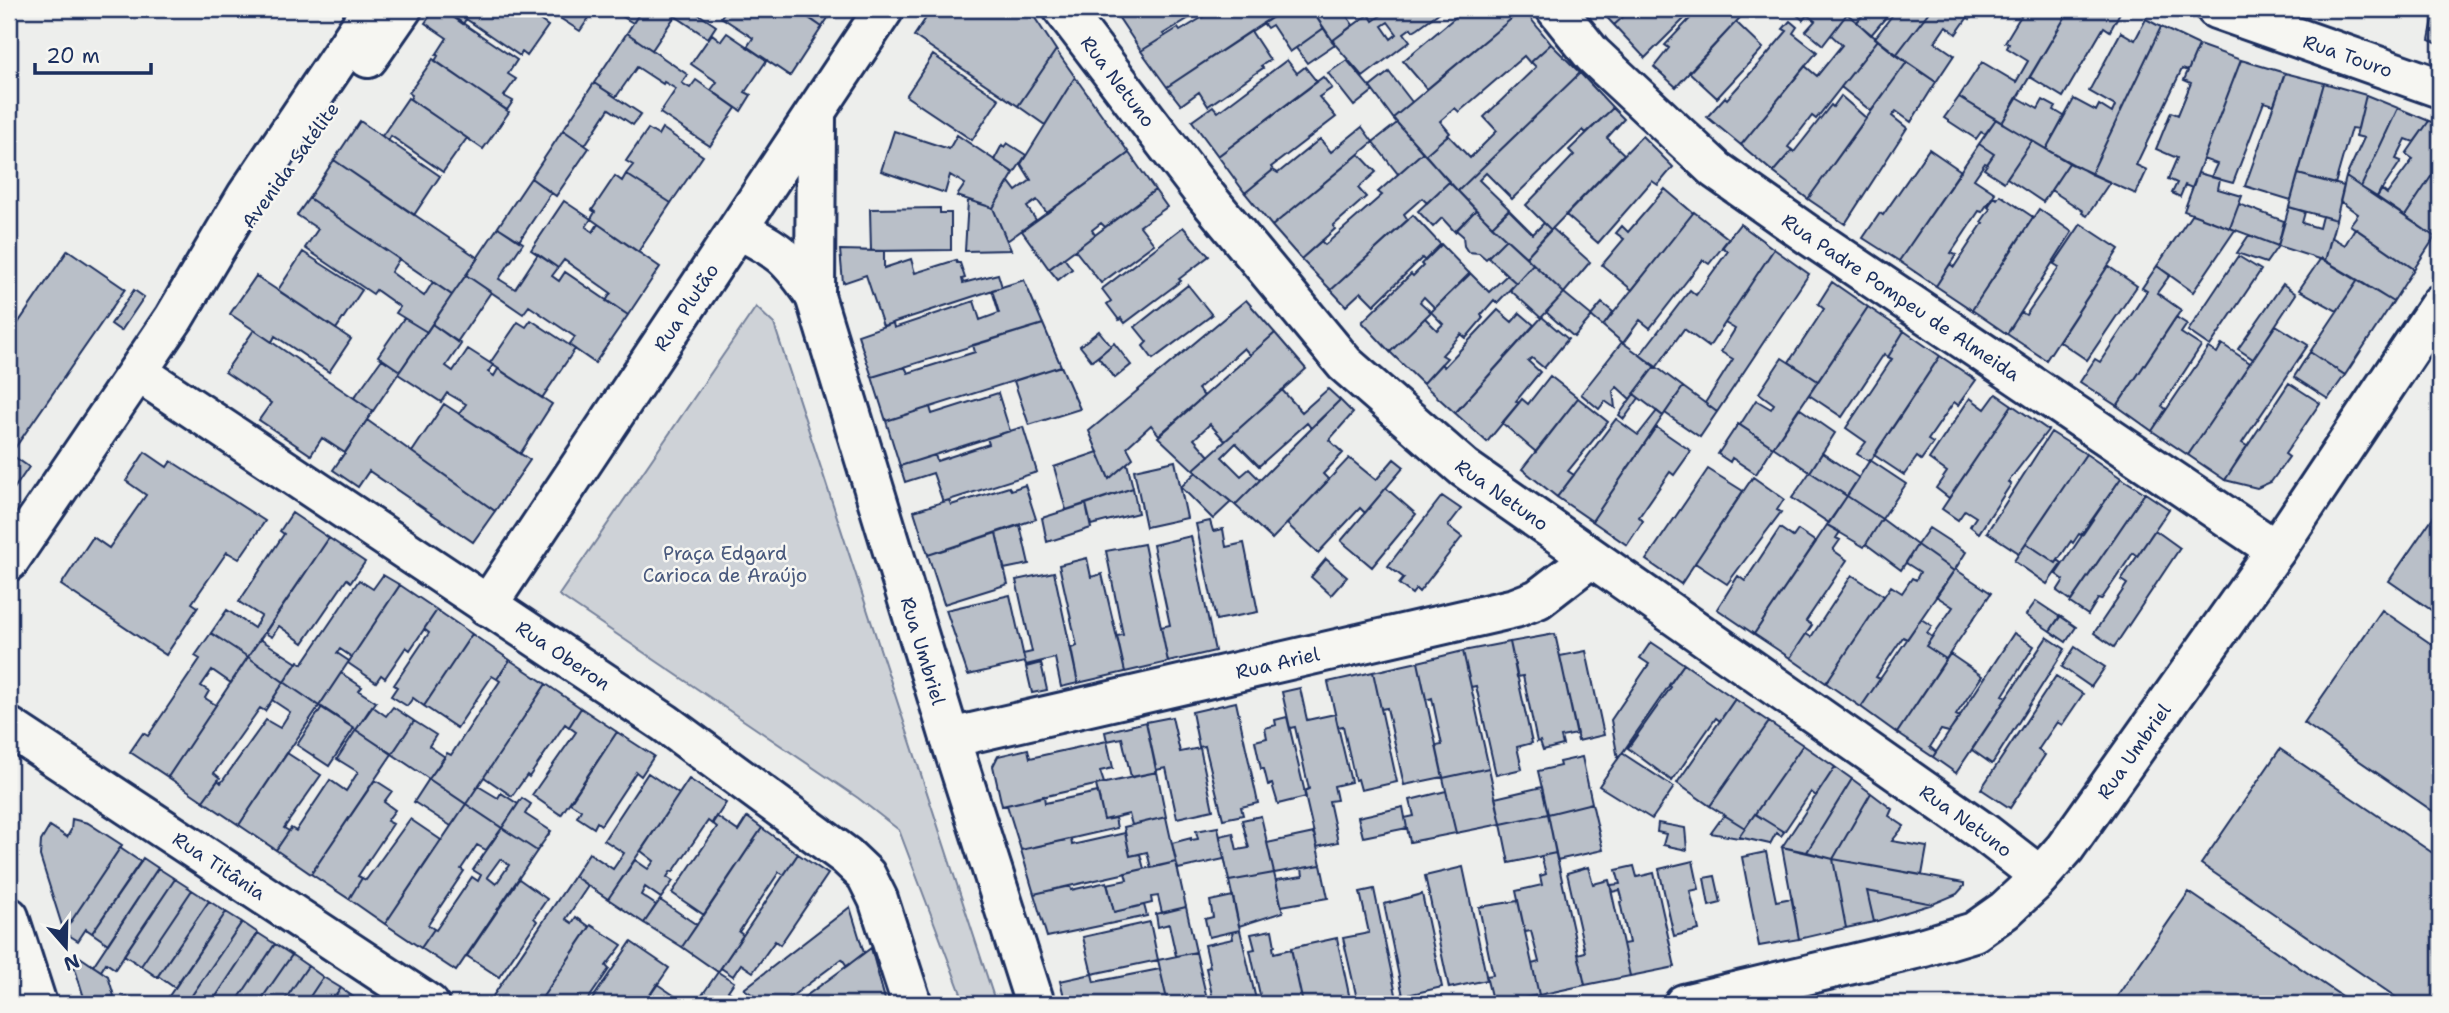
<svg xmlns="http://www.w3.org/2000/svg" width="2449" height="1013" font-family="'Shantell Sans',sans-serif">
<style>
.green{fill:#ced2d7;stroke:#74809a;stroke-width:2}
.building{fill:#b9bfc8;stroke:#1b2f5e;stroke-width:2;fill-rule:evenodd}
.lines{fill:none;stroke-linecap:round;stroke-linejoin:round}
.minor-casing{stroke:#1b2f5e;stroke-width:44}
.major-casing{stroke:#1b2f5e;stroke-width:44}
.minor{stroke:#f6f6f2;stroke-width:38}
.major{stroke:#f6f6f2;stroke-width:38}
.labels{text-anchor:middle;stroke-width:5;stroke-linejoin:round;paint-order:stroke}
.street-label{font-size:19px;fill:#1b2f5e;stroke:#f6f6f2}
.park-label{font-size:19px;fill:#48587c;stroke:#f6f6f2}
</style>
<rect width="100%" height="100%" fill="#edeeec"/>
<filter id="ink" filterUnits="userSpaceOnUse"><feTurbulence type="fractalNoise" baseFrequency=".0143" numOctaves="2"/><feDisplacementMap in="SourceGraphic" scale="14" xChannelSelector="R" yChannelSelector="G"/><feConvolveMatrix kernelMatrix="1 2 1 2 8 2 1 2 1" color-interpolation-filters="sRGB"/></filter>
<g filter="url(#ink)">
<path class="green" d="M 756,307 L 774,324 L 996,1004 L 965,1004 L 899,830 L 858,798 L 559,595 Z"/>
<path class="building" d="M 435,9 L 442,9 L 517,60 L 508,74 L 516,79 L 504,96 L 513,101 L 507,110 L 435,61 L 438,56 L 436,55 L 447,38 L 425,23 Z
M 442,9 L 524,9 L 548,26 L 527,56 L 522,52 L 520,56 L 466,19 L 463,24 Z
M 535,9 L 595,9 L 580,31 L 547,10 L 544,15 Z
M 610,9 L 625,10 L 642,9 L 633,23 Z
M 642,9 L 691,9 L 716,26 L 708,38 L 675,16 L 652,50 L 627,33 Z
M 727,9 L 795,9 L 822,27 L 790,76 L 747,47 L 753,38 L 721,17 Z
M 797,9 L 834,9 L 822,27 Z
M 932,9 L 1029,9 L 1056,50 L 1018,106 L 914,36 Z
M 1127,9 L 1204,9 L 1163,34 L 1165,36 L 1141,51 L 1117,15 Z
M 1216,9 L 1285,9 L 1167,87 L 1141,51 L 1178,28 L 1180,31 Z
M 1285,9 L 1311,9 L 1324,28 L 1290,52 L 1272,25 L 1267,28 L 1263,23 Z
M 1311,9 L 1342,9 L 1353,25 L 1332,41 Z
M 1390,9 L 1444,9 L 1418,28 L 1413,31 L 1411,28 L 1404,33 L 1410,41 L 1363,77 L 1332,41 L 1369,14 L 1373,21 ZM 1388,22 L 1397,34 L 1391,39 L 1382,26 Z
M 1465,9 L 1523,9 L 1427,89 L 1403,61 Z
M 1523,9 L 1551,44 L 1530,63 L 1524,56 L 1459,112 L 1455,108 L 1440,121 L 1450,133 L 1425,155 L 1393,118 Z
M 1599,9 L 1632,9 L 1614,25 Z
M 1632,9 L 1694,9 L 1645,58 L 1614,25 Z
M 1699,9 L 1748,9 L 1676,87 L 1654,67 L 1669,48 L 1665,45 Z
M 1800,9 L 1841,9 L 1847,14 L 1823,45 L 1806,31 L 1815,21 L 1807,15 L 1803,20 L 1796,14 Z
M 1841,9 L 1868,9 L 1857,22 Z
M 1868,9 L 1879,9 L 1888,15 L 1871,35 L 1857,22 Z
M 1897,9 L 1931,9 L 1896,55 L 1875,38 Z
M 1931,9 L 1978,9 L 1970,19 L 1968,17 L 1956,34 L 1946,26 L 1935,42 L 1954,55 L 1936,82 L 1896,55 Z
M 2025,9 L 2070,9 L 2002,123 L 1959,97 L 1982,62 L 2016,82 L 2028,61 L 2007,48 L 2009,44 L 2005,42 Z
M 2070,9 L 2122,9 L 2110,31 L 2104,27 L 2063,97 L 2030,77 Z
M 2435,9 L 2440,9 L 2440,45 L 2429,40 Z
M 1847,14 L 1878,40 L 1816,119 L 1812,116 L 1788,147 L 1792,150 L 1773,172 L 1741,145 L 1805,66 L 1817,76 L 1842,45 L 1831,35 Z
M 2146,19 L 2161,27 L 2091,174 L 2046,149 L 2074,99 L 2096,111 L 2099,105 L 2112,113 L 2115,106 L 2089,91 L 2121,32 L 2135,40 Z
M 1790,21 L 1797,27 L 1793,33 L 1817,52 L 1741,145 L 1707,117 L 1725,97 L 1727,99 L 1765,57 L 1787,31 L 1783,29 Z
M 1736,22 L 1763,48 L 1717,98 L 1689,72 Z
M 2161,27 L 2199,45 L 2188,71 L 2182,69 L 2136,165 L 2147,170 L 2136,194 L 2091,174 Z
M 1324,28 L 1335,44 L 1307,63 L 1296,48 Z
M 1251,31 L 1270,60 L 1261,66 L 1263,68 L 1208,106 L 1199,92 L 1181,105 L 1167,87 Z
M 627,33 L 688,75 L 682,83 L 690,88 L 696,80 L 736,108 L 710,146 L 660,113 L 676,89 L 664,82 L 663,84 L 637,67 L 616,97 L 594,83 Z
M 727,33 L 767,60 L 745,92 L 751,95 L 741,111 L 711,90 L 717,82 L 691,64 L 712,34 L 721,41 Z
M 1878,40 L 1907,62 L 1871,111 L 1841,87 Z
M 1551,44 L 1580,73 L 1458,191 L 1425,155 L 1448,135 L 1470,158 L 1497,131 L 1484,117 L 1536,67 L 1531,62 Z
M 9,45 L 13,45 L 17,173 L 9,173 Z
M 2199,45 L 2241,60 L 2192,188 L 2185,185 L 2180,197 L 2172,193 L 2177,183 L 2168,179 L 2177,158 L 2156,149 L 2171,112 L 2178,115 L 2191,83 L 2184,80 Z
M 1056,50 L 1075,77 L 1045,125 L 1018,106 Z
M 933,55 L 999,99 L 972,140 L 906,96 Z
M 433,59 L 509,112 L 483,149 L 410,99 L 412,95 L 409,93 Z
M 1287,60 L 1297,73 L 1305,67 L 1317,82 L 1218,156 L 1192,121 L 1213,106 L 1218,112 Z
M 1347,60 L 1373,91 L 1354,106 L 1328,73 Z
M 2241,60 L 2285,73 L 2274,105 L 2264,102 L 2233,183 L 2211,177 L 2217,164 L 2203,159 Z
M 1907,62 L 1936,82 L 1911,122 L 1896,111 L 1892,116 L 1907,128 L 1845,224 L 1808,199 Z
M 1389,72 L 1412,102 L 1393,118 L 1370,87 Z
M 1580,73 L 1613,108 L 1586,133 L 1583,130 L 1512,199 L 1486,173 L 1479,180 L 1509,209 L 1492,226 L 1458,191 Z
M 2285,73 L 2324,83 L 2291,200 L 2245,186 Z
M 1075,77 L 1129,153 L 1047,213 L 1037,200 L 1027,207 L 1036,220 L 1007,241 L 993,208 L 1009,182 L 1016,191 L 1031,180 L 1021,164 Z
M 1323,77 L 1332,88 L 1319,97 L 1336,117 L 1271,167 L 1273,170 L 1245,193 L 1218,156 Z
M 594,83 L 641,114 L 633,125 L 609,109 L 585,145 L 563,130 Z
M 2324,83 L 2366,95 L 2358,129 L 2351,128 L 2335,184 L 2298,174 Z
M 2366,95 L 2398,108 L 2361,187 L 2346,177 L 2364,138 L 2356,136 Z
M 1841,96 L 1866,118 L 1808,199 L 1773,172 L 1792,150 L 1794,152 L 1831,105 L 1833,107 Z
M 1959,97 L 1996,119 L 1985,134 L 1981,132 L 1976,139 L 1944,118 Z
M 2017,97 L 2038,109 L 2043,100 L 2056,107 L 2054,110 L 2064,116 L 2046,149 L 2002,123 Z
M 408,98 L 467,138 L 443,172 L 391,136 L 388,141 L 382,136 Z
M 1613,108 L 1624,119 L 1607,138 L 1624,154 L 1551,230 L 1526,205 L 1574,155 L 1569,150 Z
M 2398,108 L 2429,121 L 2414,142 L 2406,139 L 2396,159 L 2401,161 L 2377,197 L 2361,187 Z
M 1996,119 L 2032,141 L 2004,182 L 1984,169 L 1994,154 L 1979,144 Z
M 360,121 L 440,176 L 414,215 L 334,160 Z
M 2429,121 L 2440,125 L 2440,163 L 2405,216 L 2377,197 L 2381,189 L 2387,194 L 2413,159 L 2406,154 Z
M 1397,123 L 1423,152 L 1398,174 L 1373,142 Z
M 1362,127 L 1373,142 L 1272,226 L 1245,193 L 1273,170 L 1278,173 L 1320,139 L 1331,152 Z
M 662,128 L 703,156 L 671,203 L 626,174 L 633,165 L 626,161 L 648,129 L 658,135 Z
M 563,130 L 589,148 L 556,196 L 531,178 Z
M 894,131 L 949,149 L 957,135 L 1014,173 L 993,208 L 957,196 L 965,184 L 950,175 L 945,193 L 881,171 Z
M 1642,136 L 1673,167 L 1658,185 L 1652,181 L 1598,243 L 1566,215 Z
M 2032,141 L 2069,163 L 2043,202 L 2007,178 Z
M 1007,143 L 1026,155 L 1014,173 L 994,160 L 1002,145 L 1004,147 Z
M 1979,144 L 1994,154 L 1987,164 L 1985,163 L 1974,179 L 1995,193 L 1982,212 L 1979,211 L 1951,253 L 1956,255 L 1936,286 L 1899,261 Z
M 1929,149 L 1961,171 L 1899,261 L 1863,238 L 1880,213 L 1883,215 Z
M 1423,152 L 1449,182 L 1427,203 L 1422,198 L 1404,214 L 1408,220 L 1331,290 L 1301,259 L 1321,241 L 1325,245 L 1382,195 L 1378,192 Z
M 1129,153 L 1155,190 L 1105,227 L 1101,223 L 1092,230 L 1095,235 L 1049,269 L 1022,231 Z
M 1359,154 L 1376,172 L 1358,188 L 1366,197 L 1333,226 L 1335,229 L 1301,259 L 1272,226 Z
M 334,160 L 478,258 L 452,295 L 309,198 Z
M 2069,163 L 2110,182 L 2087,216 L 2082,213 L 2083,211 L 2051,190 Z
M 2440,163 L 2440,229 L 2435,237 L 2405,216 Z
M 2198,173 L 2220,179 L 2218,189 L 2242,196 L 2230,228 L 2184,211 Z
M 626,174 L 671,203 L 638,252 L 591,219 L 595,212 L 592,210 L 615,176 L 622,181 Z
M 2298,174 L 2344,186 L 2336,220 L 2289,207 Z
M 2346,177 L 2435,237 L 2414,269 L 2350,225 L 2358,214 L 2340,201 Z
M 531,178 L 551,193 L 519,241 L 498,227 Z
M 1449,182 L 1476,210 L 1455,232 L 1442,218 L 1433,227 L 1418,211 Z
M 1665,189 L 1693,213 L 1632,290 L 1602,265 L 1624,239 L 1616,233 L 1622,226 L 1628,232 Z
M 1155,190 L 1167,207 L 1140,226 L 1154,244 L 1101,283 L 1075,250 Z
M 2000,195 L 2033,217 L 1972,310 L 1936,286 L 1950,264 L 1954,267 L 1983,223 L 1981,222 L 1990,209 L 1988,207 L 1994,197 L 1997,199 Z
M 309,198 L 399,259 L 391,272 L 414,289 L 424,296 L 433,282 L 452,295 L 427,332 L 396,313 L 400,307 L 376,290 L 373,294 L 305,248 L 318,229 L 297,215 Z
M 968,200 L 993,208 L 1011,250 L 965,251 Z
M 564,201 L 591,219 L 586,227 L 593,232 L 598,224 L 660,267 L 628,315 L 606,301 L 611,293 L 564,260 L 558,268 L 531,250 Z
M 2239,204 L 2284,221 L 2278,246 L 2230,228 Z
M 2289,207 L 2305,212 L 2302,223 L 2319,228 L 2322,216 L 2336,220 L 2325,261 L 2278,246 Z
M 940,208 L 940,213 L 951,213 L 951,250 L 871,251 L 870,209 Z
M 2039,209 L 2072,232 L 2007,334 L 1972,310 Z
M 1476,210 L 1506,239 L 1486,259 L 1479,253 L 1468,252 L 1464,246 L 1463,236 L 1456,230 Z
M 1509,210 L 1533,234 L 1544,223 L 1551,230 L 1526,257 L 1492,226 Z
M 1694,212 L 1729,239 L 1709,264 L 1703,260 L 1650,328 L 1640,320 L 1623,343 L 1603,326 Z
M 2192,214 L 2235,230 L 2193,292 L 2157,266 Z
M 1413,215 L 1441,245 L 1425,261 L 1422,258 L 1374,305 L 1361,292 L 1346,306 L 1331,290 Z
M 1740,224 L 1774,249 L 1709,347 L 1684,329 L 1656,368 L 1640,355 L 1690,290 L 1696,295 L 1728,251 L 1722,247 Z
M 2081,224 L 2119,249 L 2046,360 L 2007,334 L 2021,312 L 2026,315 L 2059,267 L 2054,264 Z
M 498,227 L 523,243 L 499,279 L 515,289 L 538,254 L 558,268 L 552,276 L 559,281 L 565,272 L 628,315 L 595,363 L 569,345 L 575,337 L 529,306 L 523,314 L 466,275 Z
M 1183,227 L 1209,256 L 1179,279 L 1181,281 L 1125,323 L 1121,318 L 1119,320 L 1107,304 L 1111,301 L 1102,289 Z
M 1552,228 L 1590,262 L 1564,293 L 1526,257 Z
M 2355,228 L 2414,269 L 2393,302 L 2325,261 L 2331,237 L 2345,245 Z
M 2249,235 L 2278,246 L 2266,263 L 2237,253 Z
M 1506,239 L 1533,264 L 1516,283 L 1488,257 Z
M 1441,244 L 1470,274 L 1435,308 L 1424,297 L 1420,302 L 1431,312 L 1390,352 L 1362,322 L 1411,274 L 1413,276 L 1423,266 L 1421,264 Z
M 1774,249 L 1809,274 L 1717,412 L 1705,403 L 1733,359 L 1721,352 L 1735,329 L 1725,323 Z
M 68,250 L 125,289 L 10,455 L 9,330 L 12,332 Z
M 840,250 L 884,251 L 884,268 L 911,259 L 915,273 L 956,260 L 957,263 L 960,263 L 965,278 L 962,279 L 963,283 L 998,274 L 1002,287 L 883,326 L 866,275 L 843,283 Z
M 303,252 L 362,290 L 336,329 L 278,290 Z
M 2238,256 L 2261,270 L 2210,346 L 2188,331 Z
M 1064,258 L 1072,269 L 1058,280 L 1049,269 Z
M 2321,258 L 2358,280 L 2337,311 L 2299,290 Z
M 1533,264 L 1564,293 L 1541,318 L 1510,290 Z
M 2108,266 L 2137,286 L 2087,360 L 2059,341 Z
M 2157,266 L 2170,275 L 2157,293 L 2181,310 L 2117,406 L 2080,382 L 2095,359 L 2100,362 L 2147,291 L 2142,288 Z
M 1470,273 L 1489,292 L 1507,275 L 1516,283 L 1497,303 L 1494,300 L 1481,315 L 1483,318 L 1466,338 L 1461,334 L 1442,355 L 1447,358 L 1423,384 L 1390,352 L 1425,318 L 1437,330 L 1443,324 L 1431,312 Z
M 466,275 L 491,292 L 457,342 L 432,324 Z
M 256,276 L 351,339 L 329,372 L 275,336 L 272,342 L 230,314 Z
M 1024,280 L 1043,324 L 872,377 L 858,335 L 893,323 L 894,328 L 974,301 L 980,320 L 999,313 L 992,290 Z
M 2358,280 L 2393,302 L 2345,375 L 2310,352 Z
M 1832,282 L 1868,307 L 1818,381 L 1789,362 L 1824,309 L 1818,304 Z
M 2283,284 L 2296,294 L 2253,359 L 2238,349 Z
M 1188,285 L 1212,315 L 1153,359 L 1143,346 L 1147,342 L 1135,327 Z
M 134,290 L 144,297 L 121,331 L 111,324 Z
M 1564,293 L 1592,316 L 1574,337 L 1546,312 Z
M 1246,300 L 1275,333 L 1250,355 L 1244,348 L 1198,389 L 1204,396 L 1159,435 L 1151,425 L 1127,447 L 1133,458 L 1109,479 L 1089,431 Z
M 1602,303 L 1613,312 L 1603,326 L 1591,316 Z
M 1868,307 L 1904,331 L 1888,357 L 1884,354 L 1842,417 L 1809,395 Z
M 1498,310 L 1512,322 L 1520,313 L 1534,325 L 1455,413 L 1423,384 L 1441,364 L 1444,367 Z
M 1542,317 L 1568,339 L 1544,368 L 1532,358 L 1528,361 L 1540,372 L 1516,401 L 1519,403 L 1487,442 L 1455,413 Z
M 2176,317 L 2187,324 L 2181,333 L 2201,346 L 2162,406 L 2166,409 L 2152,431 L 2117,406 Z
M 404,318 L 427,332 L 400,371 L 378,356 Z
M 531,320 L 575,349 L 542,398 L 490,363 L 518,322 L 526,327 Z
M 432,324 L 461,344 L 446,366 L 453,371 L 468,349 L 493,365 L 488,372 L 494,376 L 498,369 L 552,404 L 520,454 L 459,414 L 466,404 L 447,393 L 441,402 L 398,374 Z
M 1043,324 L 1061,366 L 886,421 L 872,377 L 905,367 L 908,373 L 975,352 L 973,345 Z
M 2276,325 L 2308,345 L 2242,443 L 2247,446 L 2225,480 L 2188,455 Z
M 254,330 L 373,411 L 345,453 L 322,438 L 311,455 L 259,420 L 271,403 L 225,372 Z
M 1099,331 L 1111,346 L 1092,361 L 1080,346 Z
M 1904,331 L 1940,356 L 1870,462 L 1857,454 L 1866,442 L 1846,428 L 1892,359 L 1888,357 Z
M 1275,333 L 1306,369 L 1225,441 L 1210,424 L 1194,439 L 1209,456 L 1193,470 L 1158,437 Z
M 1622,342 L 1655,366 L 1630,399 L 1617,387 L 1613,391 L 1615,408 L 1605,401 L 1599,409 L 1581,394 Z
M 1114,343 L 1131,365 L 1115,378 L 1098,357 Z
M 2222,344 L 2250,363 L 2188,455 L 2152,431 L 2208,348 L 2217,353 Z
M 2310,352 L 2345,375 L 2328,399 L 2294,377 Z
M 1940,356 L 1976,380 L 1958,405 L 1954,402 L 1928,440 L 1933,443 L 1921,460 L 1917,457 L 1904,475 L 1874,455 Z
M 1782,358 L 1818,381 L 1773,447 L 1740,425 L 1756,400 L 1771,409 L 1774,404 L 1759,393 Z
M 382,359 L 400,371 L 373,411 L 354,398 Z
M 1061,366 L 1080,409 L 1029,425 L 1014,381 Z
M 1655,366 L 1683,387 L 1663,416 L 1634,394 Z
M 1550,376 L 1578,398 L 1536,452 L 1502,423 L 1522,399 L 1528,404 Z
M 2289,383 L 2320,403 L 2285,454 L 2289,457 L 2271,482 L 2257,488 L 2225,480 Z
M 1683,387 L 1717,412 L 1700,437 L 1665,413 Z
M 1328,389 L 1340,400 L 1311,428 L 1307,423 L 1259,466 L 1236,443 L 1222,457 L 1241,476 L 1249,469 L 1260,480 L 1235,505 L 1193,470 L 1282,390 L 1302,412 Z
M 998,393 L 1010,431 L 900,466 L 886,421 L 930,407 L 932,414 Z
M 1634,394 L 1639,398 L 1624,419 L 1619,415 Z
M 1996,394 L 2012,405 L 1949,498 L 1936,488 L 1947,472 L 1929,459 L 1970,398 L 1985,409 Z
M 1578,398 L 1608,422 L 1568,471 L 1574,475 L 1557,497 L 1522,469 Z
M 1340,400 L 1353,413 L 1329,440 L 1343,453 L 1323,474 L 1329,480 L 1272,539 L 1235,505 Z
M 444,404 L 530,460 L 495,511 L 412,452 Z
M 2012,405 L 2048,430 L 2008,482 L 2011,484 L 1979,533 L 1970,526 L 1976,517 L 1965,510 L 1958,520 L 1942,509 Z
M 1799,408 L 1835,433 L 1810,472 L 1773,447 Z
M 1657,411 L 1663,416 L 1592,521 L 1557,497 L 1616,419 L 1638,435 Z
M 367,420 L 495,511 L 473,542 L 369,471 L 358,487 L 333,470 Z
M 1738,424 L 1773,447 L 1756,474 L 1732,458 L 1730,462 L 1718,454 Z
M 1023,427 L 1037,472 L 943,502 L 933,473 L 905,482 L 900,466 L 935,455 L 937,461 L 989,444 L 987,438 Z
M 1656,427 L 1691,451 L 1674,475 L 1670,472 L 1639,517 L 1643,521 L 1627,545 L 1592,521 Z
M 2051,432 L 2086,454 L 2019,553 L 1987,532 Z
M 145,452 L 167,467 L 171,461 L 265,521 L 239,559 L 227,552 L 192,603 L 198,607 L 166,655 L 61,585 L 93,537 L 109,548 L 146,495 L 126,481 Z
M 1098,452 L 1109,479 L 1127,463 L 1133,488 L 1066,510 L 1054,467 Z
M 9,453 L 29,467 L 9,496 Z
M 1822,453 L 1859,478 L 1847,496 L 1810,472 Z
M 2086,454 L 2121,478 L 2081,535 L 2079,534 L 2073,543 L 2071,541 L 2056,563 L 2026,543 Z
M 1349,458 L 1376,480 L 1394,459 L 1404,467 L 1365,513 L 1360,508 L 1318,553 L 1287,524 Z
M 1870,460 L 1906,484 L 1882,519 L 1847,496 Z
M 1175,461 L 1187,518 L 1146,527 L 1134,470 Z
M 1708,469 L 1743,491 L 1681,584 L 1646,560 Z
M 1196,472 L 1231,502 L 1213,519 L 1181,487 Z
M 1810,472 L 1847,496 L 1829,523 L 1792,498 Z
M 1753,477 L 1784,499 L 1777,510 L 1781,512 L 1727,584 L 1695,563 Z
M 2121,478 L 2145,493 L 2071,601 L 2057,591 L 2064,580 L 2056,574 Z
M 1025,485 L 1036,519 L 928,555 L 914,511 L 949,500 L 951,505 L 1009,487 L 1011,490 Z
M 1133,488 L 1138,513 L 1091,525 L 1086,504 Z
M 1386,488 L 1416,514 L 1372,567 L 1341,541 Z
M 2145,493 L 2169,509 L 2137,556 L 2133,553 L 2101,600 L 2098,599 L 2088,615 L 2070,603 Z
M 1442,496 L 1461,509 L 1448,526 L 1462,537 L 1419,592 L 1416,589 L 1412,594 L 1399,584 L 1404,578 L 1388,566 Z
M 1847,496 L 1882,519 L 1864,547 L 1827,525 Z
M 1086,504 L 1091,528 L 1047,542 L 1042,518 Z
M 2440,507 L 2440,616 L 2389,581 Z
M 292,513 L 329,538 L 248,657 L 211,633 L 227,610 L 254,628 L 261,616 L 239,602 L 284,534 L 280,531 Z
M 1882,519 L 1917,545 L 1901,570 L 1866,544 Z
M 1210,521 L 1213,531 L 1223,529 L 1226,547 L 1244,543 L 1258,612 L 1216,620 L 1196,524 Z
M 1020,525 L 1029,564 L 1004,569 L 996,533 Z
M 1827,525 L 1840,532 L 1836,538 L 1840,540 L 1833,550 L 1847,560 L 1806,621 L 1812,625 L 1790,658 L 1754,634 Z
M 1780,528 L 1793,537 L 1798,530 L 1816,542 L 1754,634 L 1717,609 L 1738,576 L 1745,581 Z
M 1929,528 L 1966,552 L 1954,571 L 1917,545 Z
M 2155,530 L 2180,548 L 2114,647 L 2094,633 L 2127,584 L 2121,580 Z
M 996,533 L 1008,584 L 944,604 L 928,555 Z
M 1191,536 L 1215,651 L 1168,662 L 1161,627 L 1170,625 L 1153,545 Z
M 329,538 L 365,562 L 351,582 L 347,579 L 303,643 L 279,626 L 272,637 L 265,633 Z
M 2026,543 L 2056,563 L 2058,560 L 2062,563 L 2047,584 L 2014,561 Z
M 1144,544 L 1168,662 L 1125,672 L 1117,636 L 1123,635 L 1106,551 Z
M 1917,545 L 1954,571 L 1907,639 L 1903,637 L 1876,677 L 1880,679 L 1861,707 L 1826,683 L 1891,586 L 1902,593 L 1912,578 L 1916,580 L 1920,572 L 1906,563 Z
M 1087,558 L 1091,577 L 1102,574 L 1125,672 L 1078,683 L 1071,648 L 1077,646 L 1059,565 Z
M 1326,559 L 1347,577 L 1331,595 L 1311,577 Z
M 1955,569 L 1991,593 L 1946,659 L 1926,646 L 1953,607 L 1936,596 Z
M 1054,572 L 1078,683 L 1061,687 L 1055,658 L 1026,665 L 1023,654 L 1032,652 L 1016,580 Z
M 383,575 L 400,585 L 352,657 L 340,649 L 337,653 L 349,661 L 319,706 L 284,682 L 298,661 L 302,664 L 359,580 L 373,589 Z
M 1852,575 L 1884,596 L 1826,683 L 1790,658 L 1806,634 L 1811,637 Z
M 400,585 L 437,610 L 410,650 L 406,647 L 385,678 L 381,675 L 376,682 L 348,663 Z
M 1010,595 L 1025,662 L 968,675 L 946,610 Z
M 2036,601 L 2060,617 L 2050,631 L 2026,615 Z
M 437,610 L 472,634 L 424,706 L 413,698 L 407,706 L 391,696 L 397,687 L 394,685 L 429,633 L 424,629 Z
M 2382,610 L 2440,650 L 2440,816 L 2304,723 Z
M 2060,616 L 2076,627 L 2066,642 L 2050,631 Z
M 1921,619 L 1932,626 L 1927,633 L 1932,637 L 1926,646 L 1946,659 L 1897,733 L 1861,707 Z
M 211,633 L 248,657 L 231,683 L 212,670 L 201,686 L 209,691 L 205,698 L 216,705 L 168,777 L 130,752 L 143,733 L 148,736 L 200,659 L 195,656 Z
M 2014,633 L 2034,646 L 2003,695 L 2007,697 L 1956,773 L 1933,757 Z
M 472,634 L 510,660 L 497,679 L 492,676 L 457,728 L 424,706 Z
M 1555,634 L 1577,734 L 1561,737 L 1563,745 L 1543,750 L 1540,741 L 1537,742 L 1523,676 L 1517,677 L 1510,642 Z
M 2047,637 L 2065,649 L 1992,764 L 1972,750 Z
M 260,639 L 297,663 L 284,682 L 248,657 Z
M 1510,642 L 1532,743 L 1517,747 L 1522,769 L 1496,775 L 1476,686 L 1471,687 L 1463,651 Z
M 1651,642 L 1684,664 L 1618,759 L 1611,720 L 1649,664 L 1640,658 Z
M 2075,647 L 2105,667 L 2091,687 L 2062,667 Z
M 1463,651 L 1489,768 L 1443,778 L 1436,746 L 1442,745 L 1432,698 L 1426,700 L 1418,662 Z
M 1586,651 L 1604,735 L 1578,741 L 1560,656 Z
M 1950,654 L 1982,676 L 1956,715 L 1960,717 L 1949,732 L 1941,730 L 1930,747 L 1936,752 L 1933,757 L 1897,733 Z
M 248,657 L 284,682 L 265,711 L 260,708 L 214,773 L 220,778 L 203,801 L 168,777 Z
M 510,660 L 546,684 L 466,804 L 429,779 L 447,753 L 451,755 L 500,681 L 497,679 Z
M 1418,662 L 1443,777 L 1404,785 L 1387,708 L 1381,709 L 1373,672 Z
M 1041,663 L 1047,690 L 1032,693 L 1026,667 Z
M 1684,664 L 1735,699 L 1720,721 L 1716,718 L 1672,781 L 1628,748 L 1671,687 L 1669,685 Z
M 1373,672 L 1397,782 L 1361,790 L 1358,779 L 1355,780 L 1343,726 L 1338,727 L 1328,682 Z
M 341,673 L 362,687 L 359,691 L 376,702 L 356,730 L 319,706 Z
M 2056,676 L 2083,694 L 2062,725 L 2057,722 L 2038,750 L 2045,755 L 2010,808 L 1981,789 Z
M 284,682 L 319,706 L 239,825 L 203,801 L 218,780 L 221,783 L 266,720 L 280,728 L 290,712 L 272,700 Z
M 546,684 L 581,708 L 569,727 L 565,724 L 529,777 L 527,775 L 512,796 L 484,777 Z
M 1300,688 L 1307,720 L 1335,714 L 1351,782 L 1334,786 L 1337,800 L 1329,801 L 1338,842 L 1317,847 L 1304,791 L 1309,789 L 1295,727 L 1290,728 L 1282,692 Z
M 1735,699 L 1769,722 L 1710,806 L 1677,783 Z
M 1236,702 L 1258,803 L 1241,807 L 1243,815 L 1223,819 L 1205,746 L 1199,747 L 1192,712 Z
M 372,706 L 386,716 L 393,707 L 414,721 L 392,754 L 356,730 Z
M 322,707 L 354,728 L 329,766 L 297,745 Z
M 581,708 L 617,732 L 561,815 L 532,795 L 576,732 L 569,727 Z
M 1172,717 L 1180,752 L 1200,748 L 1213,810 L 1177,818 L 1166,768 L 1156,770 L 1146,722 Z
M 1287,717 L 1306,797 L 1278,804 L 1272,784 L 1268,785 L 1264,769 L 1261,769 L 1255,741 L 1267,738 L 1265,728 L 1276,725 L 1275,720 Z
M 414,721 L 436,735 L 429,746 L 445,757 L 429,779 L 392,754 Z
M 1146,722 L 1157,772 L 1131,777 L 1122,738 L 1107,741 L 1105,732 Z
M 1769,722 L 1803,745 L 1745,828 L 1710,806 Z
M 356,730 L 392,754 L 311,874 L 276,850 L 291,828 L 296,831 L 330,780 L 346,791 L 358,772 L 337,759 Z
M 617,732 L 654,756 L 641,776 L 636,772 L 601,825 L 597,822 L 594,828 L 577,817 L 581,810 L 570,803 Z
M 1107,741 L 1113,768 L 1100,771 L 1104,783 L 1002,806 L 993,766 L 998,756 L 1028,749 L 1030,758 Z
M 1803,745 L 1835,767 L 1816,796 L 1811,792 L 1784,832 L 1755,814 Z
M 2280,749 L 2440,858 L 2440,1004 L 2406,1004 L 2201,864 Z
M 287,753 L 321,775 L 284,828 L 289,831 L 276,850 L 239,825 Z
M 1622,753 L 1674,787 L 1652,819 L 1599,786 Z
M 1582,757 L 1592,803 L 1548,814 L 1538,771 L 1560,766 L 1559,762 Z
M 1835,767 L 1852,779 L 1807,852 L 1782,847 Z
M 1489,768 L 1501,824 L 1456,833 L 1443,778 Z
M 1157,772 L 1166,817 L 1132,825 L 1129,814 L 1104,820 L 1096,785 Z
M 648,773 L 679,794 L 608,899 L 574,876 L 589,853 L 613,869 L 624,853 L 604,840 Z
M 429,779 L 466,804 L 451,826 L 414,802 Z
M 689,779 L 726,803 L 712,824 L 708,821 L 673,872 L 671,871 L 667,877 L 673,881 L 661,898 L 645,887 L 641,895 L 656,905 L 644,923 L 608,899 L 635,860 L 648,869 L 654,861 L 641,851 Z
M 1852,779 L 1871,793 L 1833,859 L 1807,852 Z
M 375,780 L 392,791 L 384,802 L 395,810 L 387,821 L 393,824 L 358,876 L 362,878 L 349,899 L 311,874 Z
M 478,786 L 498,798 L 501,793 L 518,804 L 502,828 L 466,804 Z
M 1542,787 L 1548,814 L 1501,824 L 1495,798 Z
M 1446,791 L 1456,833 L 1410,842 L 1405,818 L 1414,816 L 1410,800 Z
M 1098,792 L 1104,820 L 1115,818 L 1117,828 L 1021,850 L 1007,805 L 1044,796 L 1045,803 Z
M 1871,793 L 1892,809 L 1889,816 L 1904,826 L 1892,841 L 1927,847 L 1922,875 L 1833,859 Z
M 522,798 L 531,804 L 525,814 L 551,831 L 537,851 L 502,828 Z
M 1592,803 L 1603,850 L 1557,860 L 1548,814 Z
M 466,804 L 502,828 L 486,850 L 477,845 L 461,869 L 464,871 L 428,925 L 434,929 L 421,948 L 385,924 Z
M 1403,807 L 1407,828 L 1363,837 L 1358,817 Z
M 1548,814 L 1556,853 L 1509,863 L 1501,824 Z
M 1755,814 L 1784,832 L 1781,836 L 1776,833 L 1770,844 L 1739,837 Z
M 1724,815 L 1745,828 L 1738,838 L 1711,833 Z
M 716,816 L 738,831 L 747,817 L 762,828 L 704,915 L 672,893 L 717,827 L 712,823 Z
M 1261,816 L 1274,873 L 1229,881 L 1220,836 L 1233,833 L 1237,850 L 1249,848 L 1242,820 Z
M 1166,817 L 1176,862 L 1151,868 L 1147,852 L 1130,856 L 1124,827 Z
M 72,819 L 88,823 L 122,845 L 64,932 L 40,856 L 41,841 L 50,826 L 67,837 L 71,830 Z
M 410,819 L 441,840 L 385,924 L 349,899 L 362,878 L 366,880 Z
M 1658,823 L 1685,828 L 1687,850 L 1663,845 L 1666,834 L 1657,832 Z
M 1218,827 L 1224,859 L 1178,869 L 1172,843 L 1191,838 L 1191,840 L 1198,839 L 1196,831 Z
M 502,828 L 537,851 L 456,971 L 421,948 L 434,929 L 436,930 L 472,877 L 478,881 L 481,875 L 473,870 ZM 500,859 L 509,865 L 496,884 L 487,877 Z
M 762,828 L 798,854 L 784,875 L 779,872 L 739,932 L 743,935 L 718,972 L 682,947 Z
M 1125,833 L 1130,856 L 1140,854 L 1144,869 L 1034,894 L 1021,850 L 1071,839 L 1072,845 Z
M 1314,833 L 1321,865 L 1274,873 L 1267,843 Z
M 1782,847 L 1833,859 L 1846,928 L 1799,939 Z
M 120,848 L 141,862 L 92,933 L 86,929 L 78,941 L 64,932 Z
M 1766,852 L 1776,901 L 1792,898 L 1799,939 L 1759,946 L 1742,857 Z
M 1556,853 L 1585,985 L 1539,995 L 1532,964 L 1539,962 L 1531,931 L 1525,932 L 1516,891 L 1542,885 L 1540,876 L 1546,874 L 1541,856 Z
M 798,854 L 828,874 L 780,945 L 775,941 L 753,972 L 741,964 L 733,976 L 721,968 Z
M 143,858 L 158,868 L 108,944 L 92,933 Z
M 1833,859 L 1964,883 L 1964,886 L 1957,894 L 1933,904 L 1867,891 L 1874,922 L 1846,928 Z
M 1693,861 L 1699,889 L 1690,891 L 1699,930 L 1674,936 L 1659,869 Z
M 1176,862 L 1186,907 L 1162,913 L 1158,896 L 1151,897 L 1152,903 L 1114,912 L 1107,884 L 1127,880 L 1125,873 Z
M 1321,865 L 1328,898 L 1281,906 L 1276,880 L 1303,876 L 1302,868 Z
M 1634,866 L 1637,877 L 1654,873 L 1675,967 L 1630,976 L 1623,944 L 1629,943 L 1620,902 L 1623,901 L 1620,890 L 1612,892 L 1611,885 L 1620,884 L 1616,870 Z
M 1463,867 L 1487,980 L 1449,988 L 1425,876 Z
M 1588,867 L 1593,884 L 1609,880 L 1630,976 L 1585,985 L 1578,954 L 1585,952 L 1567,873 Z
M 158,868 L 175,879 L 115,969 L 106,963 L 101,971 L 98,969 L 93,966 Z
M 1274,873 L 1283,912 L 1239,926 L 1229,881 Z
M 574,876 L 588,886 L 566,919 L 572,923 L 576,917 L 590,927 L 538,1004 L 506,1004 L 493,996 Z
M 1715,876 L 1721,903 L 1709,906 L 1704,878 Z
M 175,879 L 192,890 L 141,966 L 124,955 Z
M 519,879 L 547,899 L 534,918 L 537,921 L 499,977 L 467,956 Z
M 1107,882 L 1114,912 L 1144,905 L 1147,916 L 1047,937 L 1034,894 L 1070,886 L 1071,890 Z
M 1374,889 L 1398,1004 L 1355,1004 L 1358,1003 L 1343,938 L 1369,933 L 1360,892 Z
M 192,890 L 209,901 L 157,977 L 141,966 Z
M 1867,891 L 1933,904 L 1874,922 Z
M 2189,892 L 2353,1004 L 2112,1004 Z
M 1422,894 L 1442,987 L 1403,996 L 1384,904 Z
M 1233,896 L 1240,930 L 1209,937 L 1205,919 L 1213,917 L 1210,901 Z
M 660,900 L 697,925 L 682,947 L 644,923 Z
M 209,901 L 226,912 L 175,988 L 158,976 Z
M 1518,901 L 1539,995 L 1493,1004 L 1486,976 L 1493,975 L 1479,907 Z
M 850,907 L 864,953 L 847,966 L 842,959 L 784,1002 L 785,1004 L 767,1004 L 744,989 Z
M 1186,907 L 1196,952 L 1176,956 L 1169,924 L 1158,927 L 1156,914 Z
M 226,912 L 242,922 L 186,1004 L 175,1004 L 167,999 Z
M 242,922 L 258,933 L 211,1004 L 186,1004 Z
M 1150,922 L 1158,960 L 1092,974 L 1083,937 Z
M 591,925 L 622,945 L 606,966 L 609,969 L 585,1004 L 538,1004 Z
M 1240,930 L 1257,1004 L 1214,1004 L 1206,968 L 1210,967 L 1205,945 L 1233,939 L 1232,932 Z
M 1272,930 L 1275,946 L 1273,947 L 1274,953 L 1291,949 L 1303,1004 L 1262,1004 L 1250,950 L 1255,949 L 1251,934 Z
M 258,933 L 275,944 L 235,1004 L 211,1004 Z
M 1337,938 L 1351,1004 L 1303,1004 L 1291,948 Z
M 631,942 L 669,968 L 644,1004 L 589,1004 Z
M 275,944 L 292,955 L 258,1004 L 235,1004 Z
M 871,948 L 886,1003 L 795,1004 L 847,966 Z
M 1196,952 L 1207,999 L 1183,1004 L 1168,1004 L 1158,960 Z
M 77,955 L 108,976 L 114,996 L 86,1004 L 71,956 Z
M 292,955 L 308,966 L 282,1004 L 258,1004 Z
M 308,966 L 323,977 L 305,1004 L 282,1004 Z
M 1160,969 L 1168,1004 L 1066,1004 L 1060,981 L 1092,974 L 1094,982 Z
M 718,972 L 734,982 L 728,991 L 736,996 L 731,1004 L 696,1004 Z
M 323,977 L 341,988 L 330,1004 L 305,1004 Z
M 657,984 L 687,1004 L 644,1004 Z
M 341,988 L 356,999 L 352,1004 L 330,1004 Z
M 112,997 L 114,1002 L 127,997 L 137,1004 L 90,1004 Z"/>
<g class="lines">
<g class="minor-casing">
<g id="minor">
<path id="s1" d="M 1063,9 L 1201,190 L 1345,364 L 1464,468 L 1986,834 L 2040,876"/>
<path id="s2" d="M 1556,9 L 1592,54 L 1716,170 L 1807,234 L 2276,550"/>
<path id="s3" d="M 2216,9 L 2440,88"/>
<path id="s4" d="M 816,114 L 815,296 L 950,738 L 1035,1004"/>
<path d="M 739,230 C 780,250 789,258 815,296"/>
<path id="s5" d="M 138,372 L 665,723 L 846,856 L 866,875 L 878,899 L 912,1004"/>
<path id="s6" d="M 487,606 L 884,9"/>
<path id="s7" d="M 950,738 L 1515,608 L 1538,599 L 1591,558"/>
<path d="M 9,917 L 37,1004"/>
<path id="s8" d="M 1684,1004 L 1924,947 L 1974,932 L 2005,910 L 2034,883 L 2065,848 L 2276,550 L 2440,304"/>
</g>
</g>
<g class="major-casing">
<g id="major">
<path d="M 368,58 L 402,9"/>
<path d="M 9,561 L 174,318 L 247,195 L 372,9"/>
<path id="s9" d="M 9,727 L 429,1004"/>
</g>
</g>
<use href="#minor" class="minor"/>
<use href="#major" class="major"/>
</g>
</g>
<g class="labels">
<g class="street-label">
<text dy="7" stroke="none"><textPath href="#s3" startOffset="140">Rua Touro</textPath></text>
<text dy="7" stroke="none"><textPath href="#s1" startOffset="91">Rua Netuno</textPath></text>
<text transform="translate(290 165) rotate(-54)" y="7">Avenida Satélite</text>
<text dy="7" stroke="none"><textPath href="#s2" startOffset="452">Rua Padre Pompeu de Almeida</textPath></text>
<text dy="7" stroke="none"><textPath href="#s6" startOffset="359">Rua Plutão</textPath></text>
<text dy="7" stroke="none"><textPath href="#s1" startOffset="658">Rua Netuno</textPath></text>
<text dy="7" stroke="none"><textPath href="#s4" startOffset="553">Rua Umbriel</textPath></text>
<text dy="7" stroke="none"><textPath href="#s5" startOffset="511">Rua Oberon</textPath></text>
<text dy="7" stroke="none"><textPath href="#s7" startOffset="336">Rua Ariel</textPath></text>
<text dy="7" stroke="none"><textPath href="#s8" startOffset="542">Rua Umbriel</textPath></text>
<text dy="7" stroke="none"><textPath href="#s1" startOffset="1225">Rua Netuno</textPath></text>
<text dy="7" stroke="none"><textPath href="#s9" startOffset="252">Rua Titânia</textPath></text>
</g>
<g class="park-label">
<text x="725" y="560">Praça Edgard<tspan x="725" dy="22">Carioca de Araújo</tspan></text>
</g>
</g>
<rect width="2449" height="1013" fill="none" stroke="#f6f6f2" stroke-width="35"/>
<rect x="18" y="18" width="2414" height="978" fill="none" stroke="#1b2f5e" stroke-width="2.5" filter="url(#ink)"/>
<g transform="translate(66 947) rotate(160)" stroke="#f6f6f2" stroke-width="5" paint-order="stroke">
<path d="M0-5L12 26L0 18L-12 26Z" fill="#1b2f5e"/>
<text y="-10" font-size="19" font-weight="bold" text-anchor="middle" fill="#1b2f5e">N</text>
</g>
<path d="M35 63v10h116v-10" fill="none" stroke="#1b2f5e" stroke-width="3.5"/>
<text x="46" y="63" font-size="21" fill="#1b2f5e" stroke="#f6f6f2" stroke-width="5" paint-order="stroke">20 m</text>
</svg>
